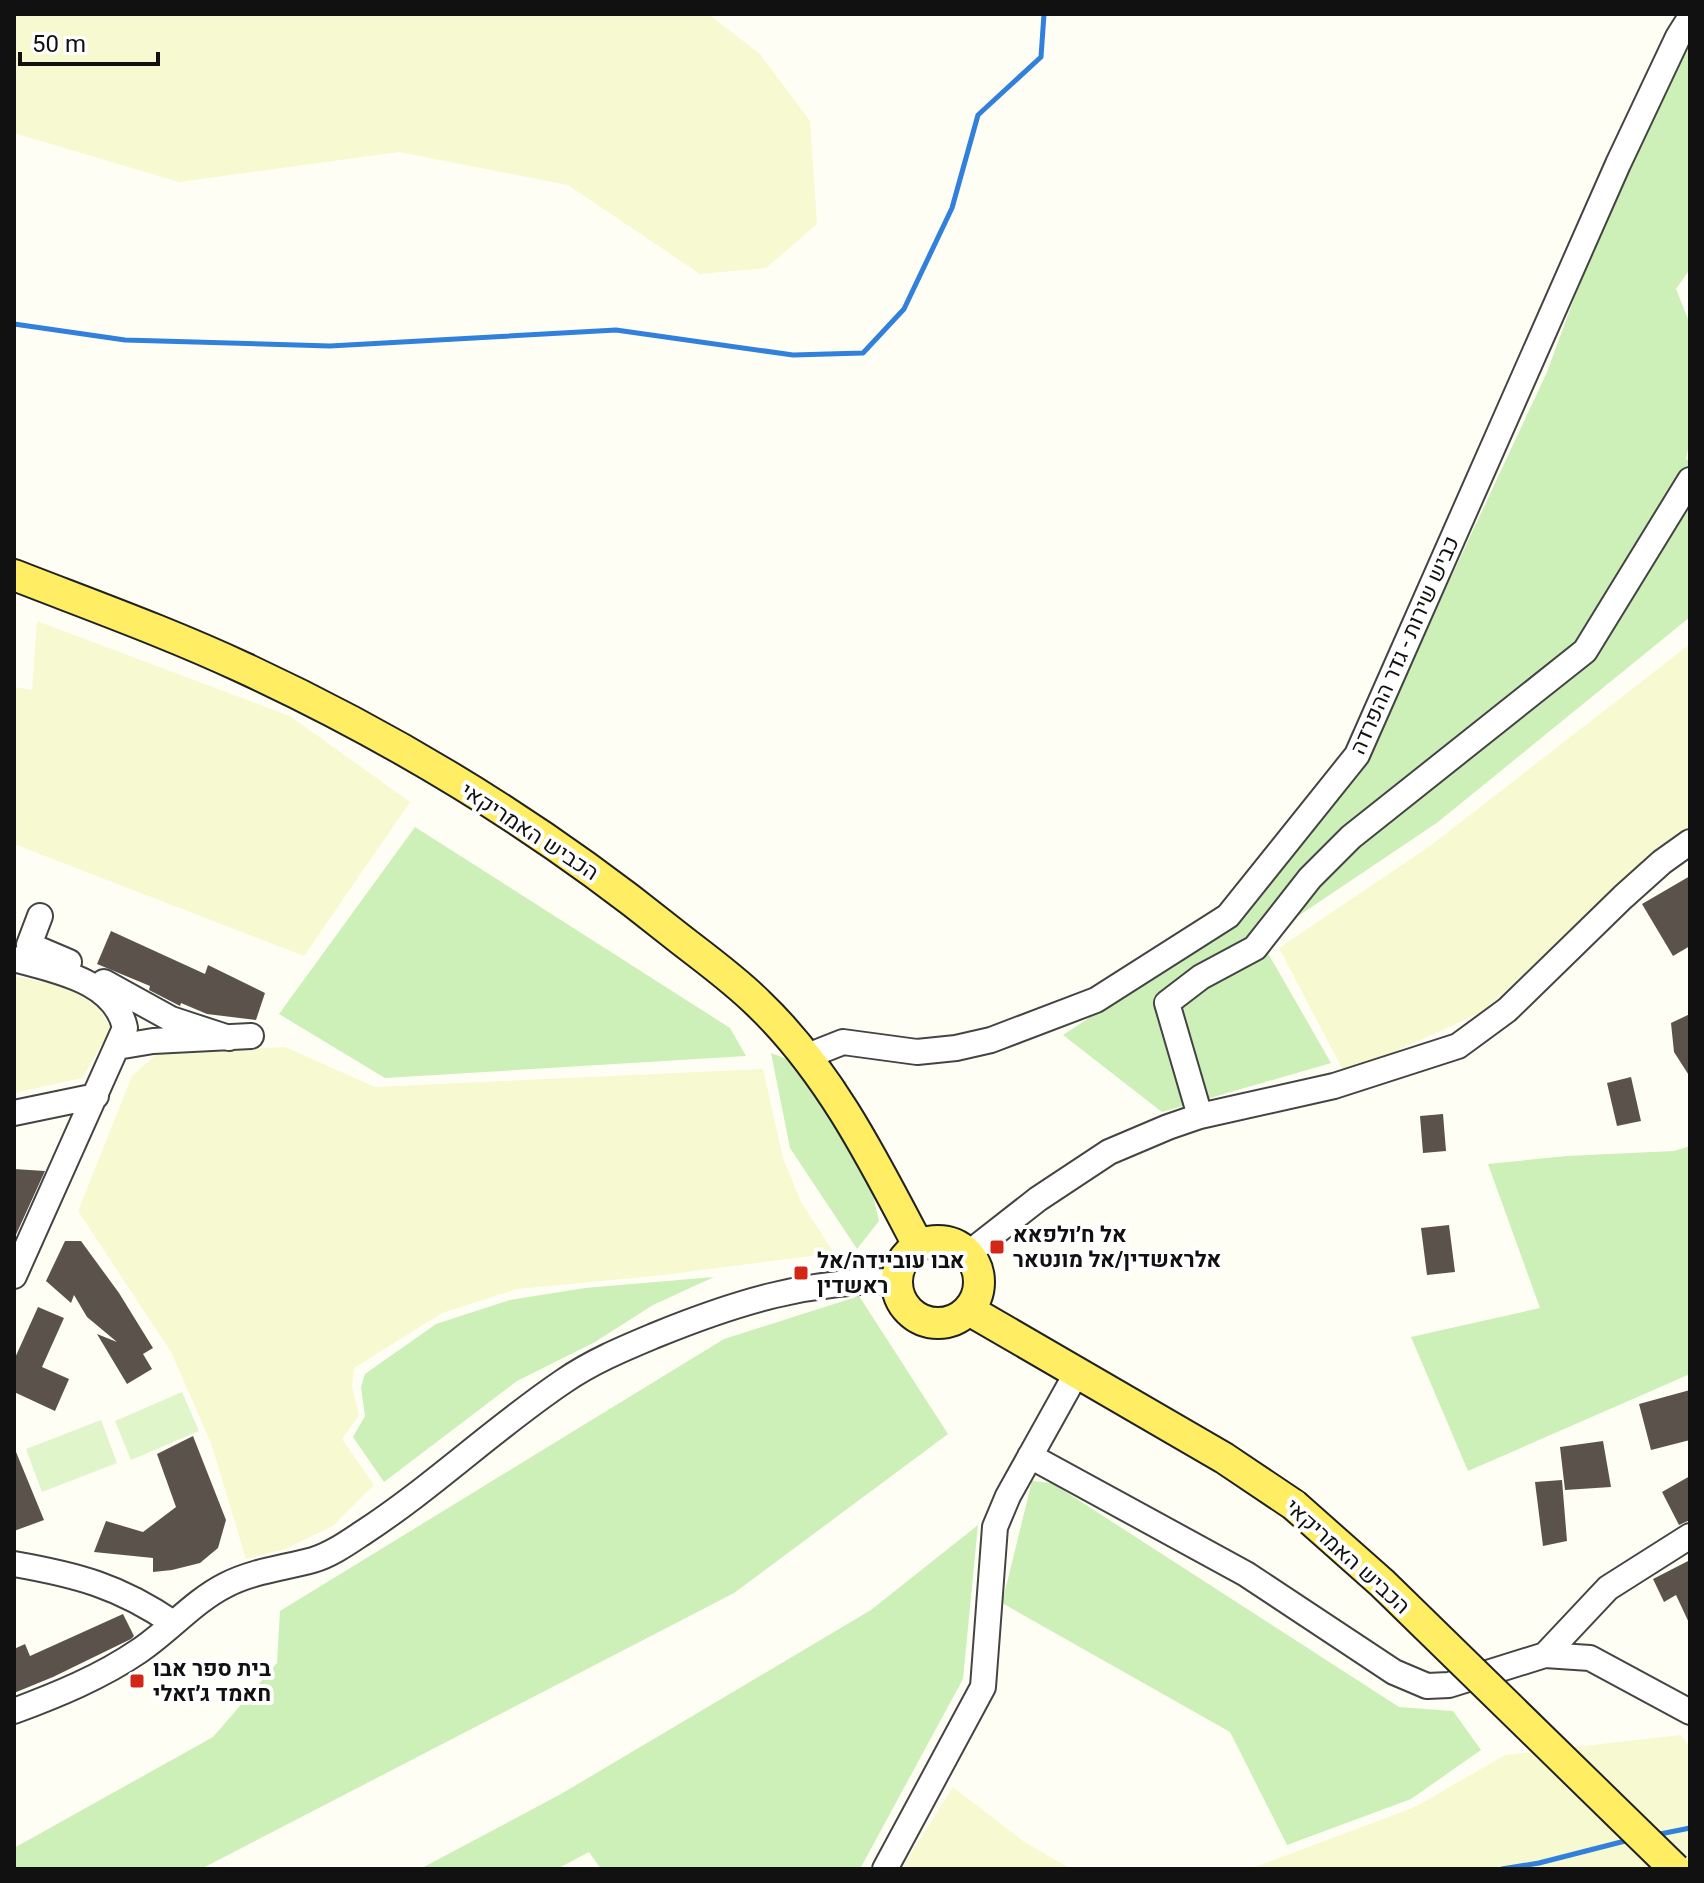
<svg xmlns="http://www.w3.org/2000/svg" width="1704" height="1883" font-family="Georgia,Heebo,serif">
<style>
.farmland{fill:#f7f9d0}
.green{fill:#cdefb8}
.pitch{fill:#e1f5cb}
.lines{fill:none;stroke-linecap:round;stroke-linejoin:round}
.stream{stroke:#3181dc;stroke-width:5}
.building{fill:#5b534b}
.minor-casing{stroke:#444;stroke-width:28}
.major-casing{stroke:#222;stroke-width:34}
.minor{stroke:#fff;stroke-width:24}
.major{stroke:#ffee64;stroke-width:30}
.major-bridge-casing{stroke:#222;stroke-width:34;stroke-linecap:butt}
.major-bridge{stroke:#ffee64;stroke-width:30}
.poi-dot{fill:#d22717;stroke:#fff;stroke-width:3}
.labels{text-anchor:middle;stroke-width:8;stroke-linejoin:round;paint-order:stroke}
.street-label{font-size:22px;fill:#111;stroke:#fff}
.poi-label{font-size:22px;font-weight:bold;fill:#111;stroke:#fff;text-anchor:start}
</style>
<rect width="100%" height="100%" fill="#fffef4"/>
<path class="farmland" d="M 14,14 L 708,14 L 760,54 L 810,121 L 817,224 L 766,268 L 700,274 L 568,185 L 399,152 L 179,182 L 14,133 Z
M 37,621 L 290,716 L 410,802 L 304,956 L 14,844 L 14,687 L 32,690 Z
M 1690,644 L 1690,832 L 1671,843 L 1482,1012 L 1345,1074 L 1279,948 L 1430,846 Z
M 14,976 L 69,988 L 99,1008 L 111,1029 L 82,1078 L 14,1093 Z
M 285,1047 L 375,1087 L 763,1069 L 783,1158 L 801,1202 L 834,1253 L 664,1275 L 517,1289 L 442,1313 L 354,1368 L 352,1387 L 359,1415 L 342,1439 L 374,1485 L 333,1526 L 285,1549 L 246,1559 L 211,1443 L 171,1352 L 78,1211 L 132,1076 L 157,1054 Z
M 1681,1735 L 1690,1747 L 1690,1869 L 1250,1869 L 1415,1807 L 1505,1755 Z
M 953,1787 L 1023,1841 L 1071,1869 L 901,1869 Z"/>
<path class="green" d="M 1690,39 L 1690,269 L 1676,289 L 1690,324 L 1690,439 L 1686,459 L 1690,462 L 1690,617 L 1438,822 L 1261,941 L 1331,1063 L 1162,1112 L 1063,1035 L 1232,924 L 1366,759 L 1547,372 L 1589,258 L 1673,68 Z
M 415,827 L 730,1028 L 746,1056 L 385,1078 L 279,1014 Z
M 771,1053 L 846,1081 L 879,1221 L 857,1249 L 790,1148 Z
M 1690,1146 L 1690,1374 L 1468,1471 L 1411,1337 L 1540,1308 L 1488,1164 L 1567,1156 L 1674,1151 Z
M 714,1277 L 653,1305 L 595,1342 L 517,1381 L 384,1482 L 353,1437 L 365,1416 L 361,1387 L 365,1374 L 436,1324 L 510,1300 L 585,1288 Z
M 859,1296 L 948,1434 L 734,1593 L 201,1869 L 14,1869 L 14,1848 L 213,1737 L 277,1663 L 280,1611 L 724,1339 Z
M 1032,1481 L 1052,1483 L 1399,1707 L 1453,1711 L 1481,1750 L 1411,1799 L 1287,1845 L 1230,1732 L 1002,1603 Z
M 978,1525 L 963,1679 L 860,1869 L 601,1869 L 589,1852 L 557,1869 L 420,1869 L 561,1794 L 871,1610 Z"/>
<path class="pitch" d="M 182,1392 L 199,1431 L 131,1460 L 115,1421 Z
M 101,1420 L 117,1463 L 42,1492 L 26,1449 Z"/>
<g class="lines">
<path class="stream" d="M 14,324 L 125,340 L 330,346 L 616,330 L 793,355 L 863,353 L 904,309 L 952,208 L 978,115 L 1041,57 L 1044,14
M 1655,1835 L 1690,1828
M 1502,1869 L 1539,1863 L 1629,1840"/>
</g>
<path class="building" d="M 1690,876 L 1690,946 L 1673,956 L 1642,904 Z
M 111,931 L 205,974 L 208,965 L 265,993 L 256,1020 L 207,1014 L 181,1003 L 180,1006 L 149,990 L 150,986 L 97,964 Z
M 1690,1014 L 1690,1077 L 1674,1052 L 1671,1023 Z
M 1631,1077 L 1641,1121 L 1617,1126 L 1607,1083 Z
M 1443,1114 L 1446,1151 L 1423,1153 L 1420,1116 Z
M 14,1169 L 45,1171 L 14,1239 Z
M 1449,1225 L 1455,1272 L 1427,1275 L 1421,1228 Z
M 65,1241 L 81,1241 L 119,1293 L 153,1348 L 143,1354 L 152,1369 L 127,1384 L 97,1334 L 117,1342 L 87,1317 L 74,1295 L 71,1303 L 46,1281 Z
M 38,1307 L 64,1318 L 42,1367 L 69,1379 L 55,1411 L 14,1392 L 14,1360 Z
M 1690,1390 L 1690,1440 L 1651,1450 L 1639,1404 Z
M 193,1436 L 226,1520 L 218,1548 L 200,1563 L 172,1570 L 153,1572 L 153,1558 L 94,1552 L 106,1521 L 143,1532 L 176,1507 L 157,1454 Z
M 1603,1441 L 1611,1487 L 1565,1490 L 1560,1447 Z
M 14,1447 L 44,1520 L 14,1531 Z
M 1690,1476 L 1690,1520 L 1679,1525 L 1662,1492 Z
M 1562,1480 L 1567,1541 L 1543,1546 L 1535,1482 Z
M 1690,1560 L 1690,1625 L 1676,1595 L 1664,1602 L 1653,1579 Z
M 123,1614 L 134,1636 L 131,1639 L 53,1677 L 14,1693 L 14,1649 L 25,1644 L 30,1656 Z"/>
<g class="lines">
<g class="minor-casing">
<path id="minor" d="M 40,916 L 29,945 L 69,962
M 14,959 C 55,971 115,980 125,1028 L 14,1276
M 104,982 L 171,1019 L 229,1038
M 117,1047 L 153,1041 L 251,1036
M 805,1057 L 843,1042 L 917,1052 L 956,1048 L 991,1040 L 1096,1000 L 1228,916 L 1357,755 L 1618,164 L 1678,37 L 1690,18
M 14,1113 L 96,1096
M 1200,1116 L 1167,1003 L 1201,977 L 1255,948 L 1310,878 L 1351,837 L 1585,651 L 1690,480
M 969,1253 L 1038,1199 L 1109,1152 L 1168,1127 L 1200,1116 L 1334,1086 L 1458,1046 L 1507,1010 L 1623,897 L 1662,862 L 1690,842
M 1030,1456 L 1246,1574 L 1394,1672 L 1427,1686 L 1449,1685 L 1545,1655 L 1590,1658 L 1690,1712
M 14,1564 C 77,1575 119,1586 173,1623
M 1545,1655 L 1608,1588 L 1690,1536
M 14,1711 C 57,1695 101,1677 139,1651 C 169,1631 194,1601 226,1585 C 253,1571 284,1568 313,1560 C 330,1555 346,1544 361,1534 C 432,1488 494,1428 564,1381 C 593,1361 625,1348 656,1335 C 737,1302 809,1280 897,1281
M 885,1869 L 983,1687 L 995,1527 L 1008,1496 L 1076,1374"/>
</g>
<g class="major-casing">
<path id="major" d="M 14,575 C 91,605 169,633 244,668 C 395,738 541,827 670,931 C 700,955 732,977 759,1004 C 829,1071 874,1161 918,1245
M897 1282a41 41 0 1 1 82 0a41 41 0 1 1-82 0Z
M 969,1310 L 1224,1458 L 1294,1505"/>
</g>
<use href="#minor" class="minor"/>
<use href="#major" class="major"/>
<g class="major-bridge-casing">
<path id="major-bridge" d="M 1294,1505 L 1382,1583 L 1675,1869"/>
</g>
<use href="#major-bridge" class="major-bridge"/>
</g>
<g class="poi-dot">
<rect x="989" y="1239" width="16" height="16" rx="4"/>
<rect x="793" y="1265" width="16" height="16" rx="4"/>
<rect x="129" y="1673" width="16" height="16" rx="4"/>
</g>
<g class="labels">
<g class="street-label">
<text transform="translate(1404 645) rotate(-66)" y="8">כביש שירות - גדר ההפרדה</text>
<text transform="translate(530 831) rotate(33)" y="8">הכביש האמריקאי</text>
<text transform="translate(1348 1556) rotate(42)" y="8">הכביש האמריקאי</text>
</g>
<g class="poi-label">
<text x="1013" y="1242">אל ח׳ולפאא<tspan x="1013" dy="25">אלראשדין/אל מונטאר</tspan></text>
<text x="817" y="1268">אבו עוביידה/אל<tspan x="817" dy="25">ראשדין</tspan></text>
<text x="153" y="1676">בית ספר אבו<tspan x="153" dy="25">חאמד ג׳זאלי</tspan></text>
</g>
</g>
<rect width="1704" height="1883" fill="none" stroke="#111111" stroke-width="32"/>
<path d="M20 52v12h138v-12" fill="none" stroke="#111111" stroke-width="4"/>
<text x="32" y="52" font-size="24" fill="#111111" stroke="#ffffff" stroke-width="6" paint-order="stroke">50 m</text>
</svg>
